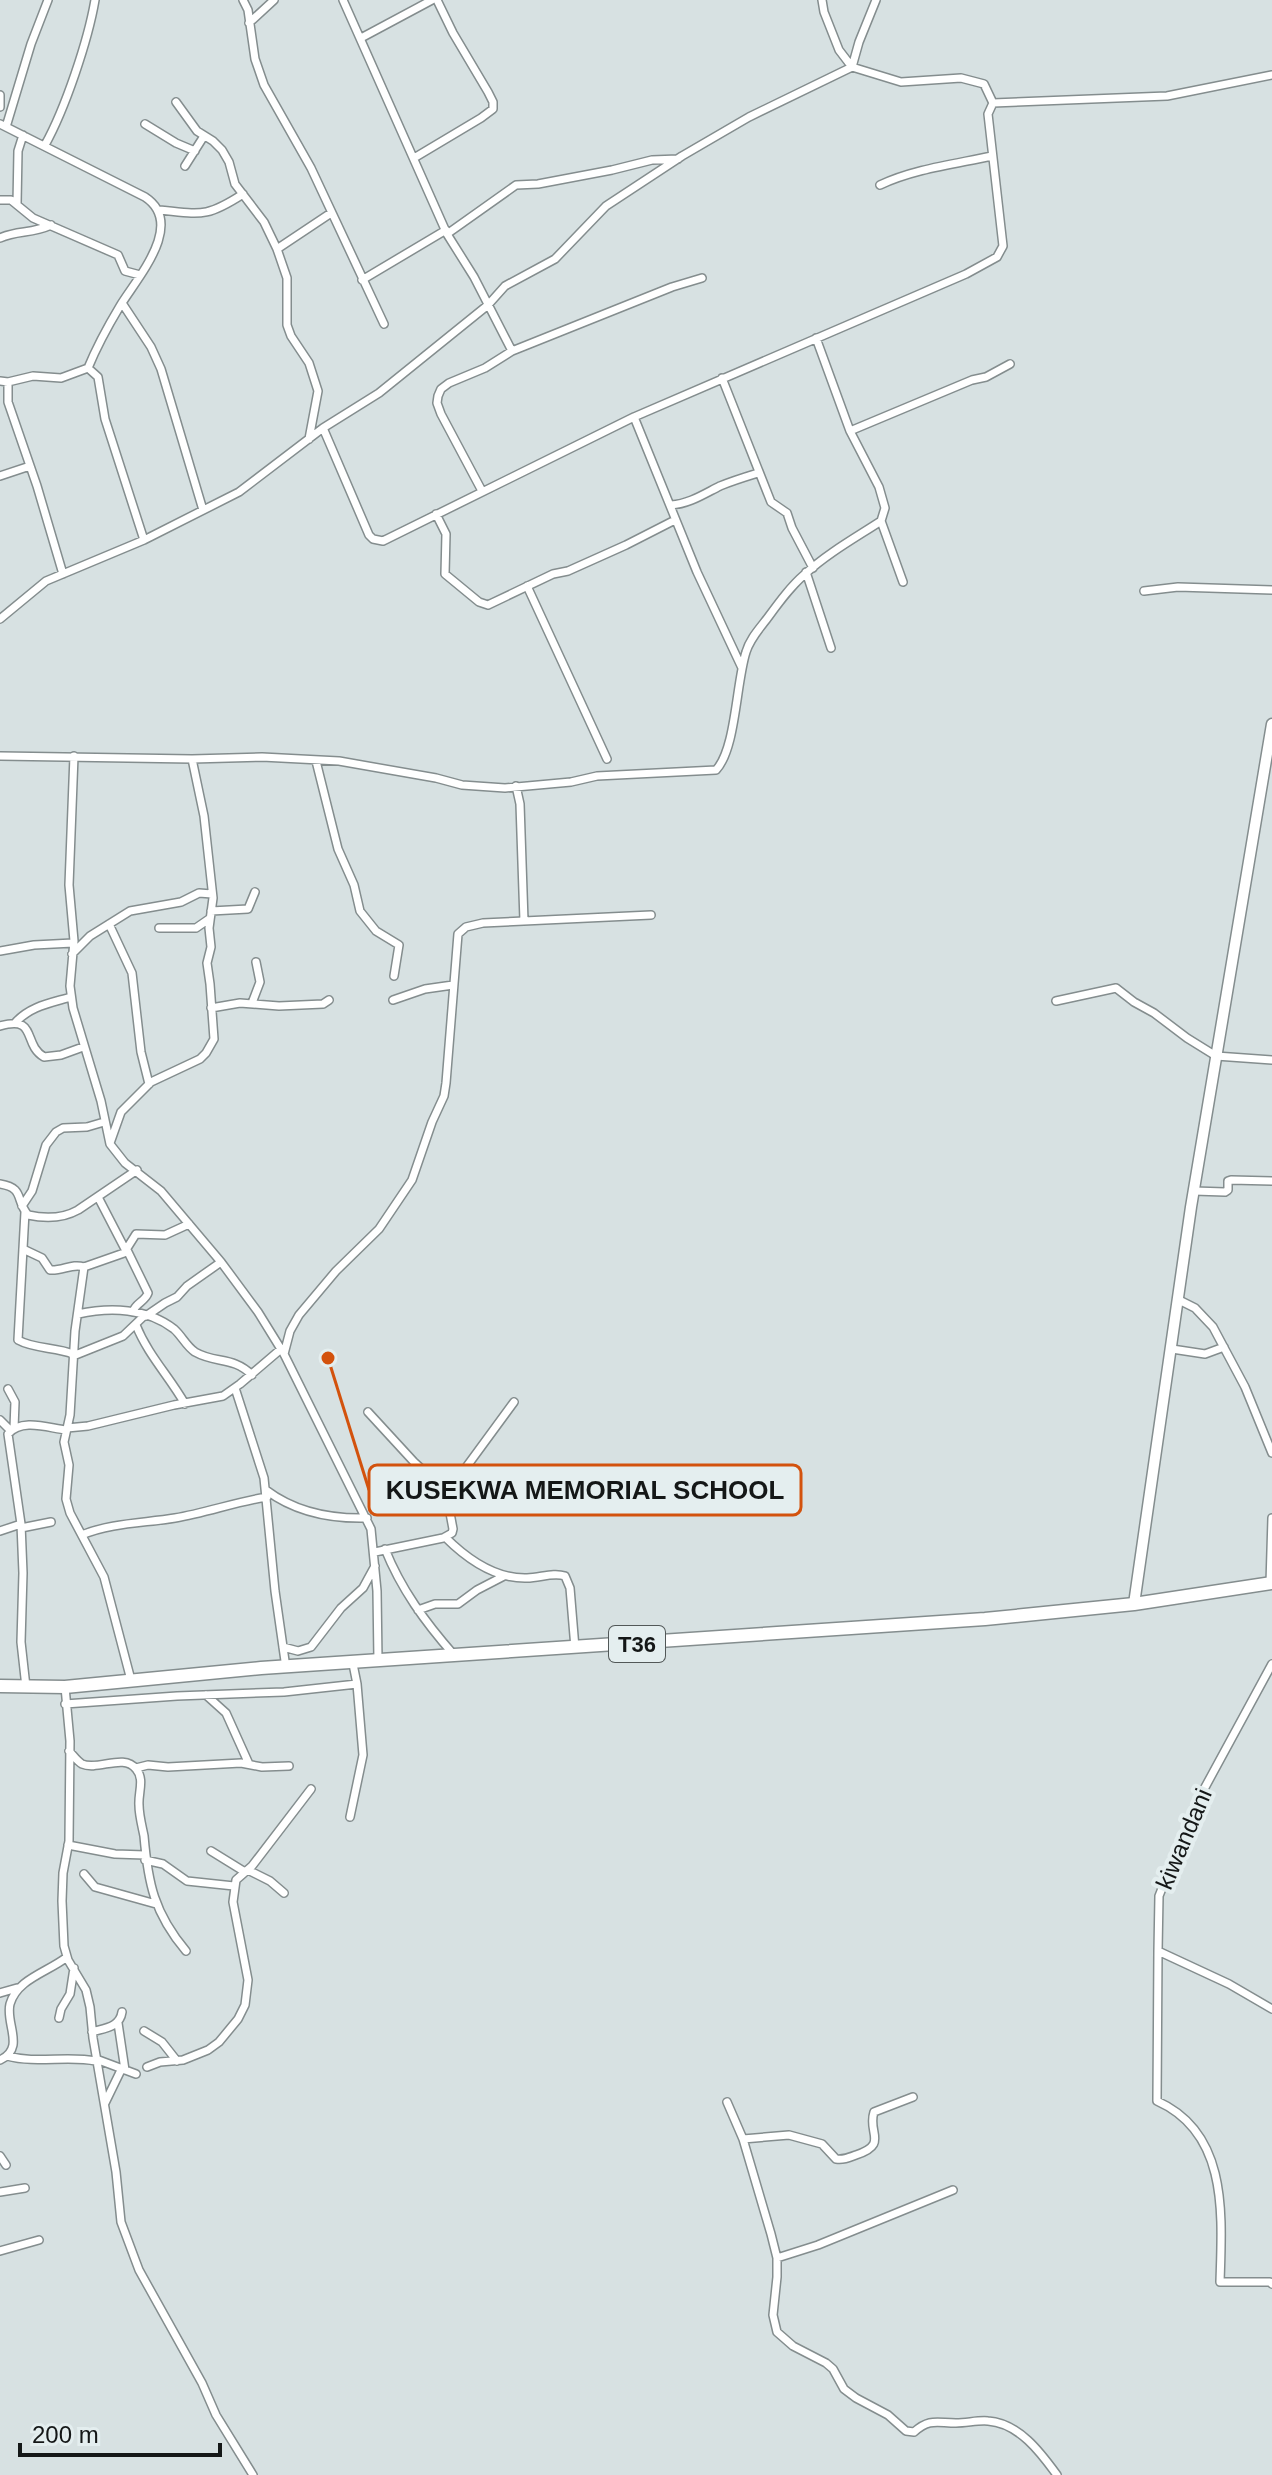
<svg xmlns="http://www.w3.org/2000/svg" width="1272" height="2475" font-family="Arial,sans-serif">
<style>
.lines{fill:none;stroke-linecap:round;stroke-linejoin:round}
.street-casing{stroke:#848d8e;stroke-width:10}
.secondary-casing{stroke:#848d8e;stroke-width:13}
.highway-casing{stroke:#848d8e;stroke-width:15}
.street{stroke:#fff;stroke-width:7}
.secondary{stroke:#fff;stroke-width:10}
.highway{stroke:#fff;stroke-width:12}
.labels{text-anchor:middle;stroke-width:8;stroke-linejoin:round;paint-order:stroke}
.shield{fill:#e4eeef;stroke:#525858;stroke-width:2}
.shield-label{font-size:22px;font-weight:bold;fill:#141717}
.street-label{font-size:24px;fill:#141717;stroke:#e4eeef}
.leader{fill:none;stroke:#d3520d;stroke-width:3}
.callout-dot{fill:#d3520d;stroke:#e4eeef;stroke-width:3}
.callout{fill:#e4eeef;stroke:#d3520d;stroke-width:3}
.callout-label{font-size:26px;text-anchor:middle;font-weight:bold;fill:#141717}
</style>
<rect width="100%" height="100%" fill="#d7e1e2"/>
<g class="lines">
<g class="street-casing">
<path id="street" d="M 243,0 L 248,10 L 255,59 L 264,85 L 311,168 L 384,324
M 343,0 L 447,234 L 474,277 L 512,351
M 822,0 L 824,12 L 839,50 L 852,67 L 901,82 L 961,78 L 984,84 L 993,103
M 249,23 L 274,0
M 361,38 L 432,0
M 0,95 L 0,107
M 176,102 L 197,131 L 213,141 L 222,150 L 229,162 L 235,184 L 264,222 L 277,249 L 287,278 L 287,325 L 291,336 L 309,363 L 318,391 L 309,439
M 0,124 L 145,197 C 186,224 137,278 120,306 C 108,326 97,346 88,368 L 61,378 L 33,376 L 8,382 L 0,381
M 145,124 L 176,143 L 195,151
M 6,127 L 31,44 L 48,0
M 45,145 C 65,109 88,41 95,0
M 414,158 L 481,118 L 493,109 L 493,102 L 488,92 L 453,33 L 437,0
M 185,166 L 204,136
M 880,185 C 914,169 955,164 992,156
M 0,200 L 11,200 L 33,218 L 118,255 L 125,271 L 140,275
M 17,204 L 18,151 L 23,135
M 159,210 C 201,214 206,218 243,194
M 447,234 L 516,185 L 538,184 L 612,170 L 652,160 L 678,159
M 0,238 C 17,230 32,234 51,225
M 277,249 L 331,213
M 362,280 L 446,230
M 122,303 L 151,347 L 161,369 L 203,510
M 88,368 L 98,377 L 105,419 L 144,540
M 722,378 L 771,502 L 787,513 L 792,528 L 813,568
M 8,382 L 8,402 L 37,486 L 63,574
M 634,417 L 697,572 L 742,668
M 323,428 L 369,535 L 373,539 L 383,541 L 634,417 L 966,274 L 997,257 L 1003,246 L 988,114 L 993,103 L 1167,96 L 1272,75
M 850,431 L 972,380 L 986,377 L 1010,364
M 0,476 L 30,466
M 482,491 L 441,414 L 437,403 L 438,396 L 441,389 L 449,383 L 485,368 L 512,351 L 672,287 L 702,278
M 671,505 C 689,504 704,494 720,486 C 732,481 745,477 758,473
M 436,514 L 446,534 L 445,574 L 479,602 L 488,605 L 553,574 L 568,571 L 626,545 L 675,520
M 881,521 L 903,582
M 806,572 L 831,648
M 527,586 L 607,759
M 1144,591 L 1178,587 L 1272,590
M 0,619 L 46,581 L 144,540 L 239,492 L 323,428 L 379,393 L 488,305 L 505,286 L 555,259 L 606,206 L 682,156 L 749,117 L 852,67 L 859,42 L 876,0
M 0,756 L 192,759 L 262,757 L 339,761 L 436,778 L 462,785 L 505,788 L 571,782 L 597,776 L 716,770 C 736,749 736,683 746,652 C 750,638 761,627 769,616 C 780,601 791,586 805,574 C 828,553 855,538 881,521 L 885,508 L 879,487 L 850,431 L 816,338
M 74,756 L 69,885 L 74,941 L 70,986 L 73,1008 L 101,1101 L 110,1144 L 125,1163 L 161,1191 L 221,1262 L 258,1312 L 284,1354 L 371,1529 L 377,1591 L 378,1660
M 316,761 L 338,849 L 354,885 L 360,911 L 376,931 L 399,945 L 394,976
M 516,786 L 520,804 L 524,921
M 211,911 L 248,909 L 255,892
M 109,924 L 132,973 L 141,1052 L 149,1084
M 159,928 L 196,928 L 209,919
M 0,951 L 34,945 L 73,943
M 72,954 L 90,936 L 130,911 L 181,902 L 199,893 L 212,894
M 393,1000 L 425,989 L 453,985
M 1056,1001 L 1116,988 L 1134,1002 L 1154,1013 L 1187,1038 L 1216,1056 L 1272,1060
M 252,1003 L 260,982 L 256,962
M 211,1008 L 240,1003 L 279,1006 L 323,1004 L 329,1000
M 15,1023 C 30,1006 51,1003 71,997
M 0,1026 C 38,1015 22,1044 44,1057 L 61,1055 L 83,1047
M 110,1143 L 121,1112 L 151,1082 L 200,1059 L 206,1053 L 214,1039 L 210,984 L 207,963 L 211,947 L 209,928 L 213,898 L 204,816 L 192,759
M 0,1184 C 25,1188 15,1200 28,1215 C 46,1219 62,1219 78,1210 L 137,1170
M 1194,1191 L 1225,1192 L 1228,1190 L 1228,1181 L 1231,1180 L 1272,1181
M 98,1197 L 126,1251
M 22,1206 L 32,1191 L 46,1145 L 56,1132 L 63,1128 L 87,1127 L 104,1122
M 25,1212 L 18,1340 C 34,1349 56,1347 73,1354
M 23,1249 L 42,1258 L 50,1270 C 63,1271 72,1263 84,1267
M 127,1250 L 148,1293 C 145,1302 135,1303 133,1312
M 1179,1300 L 1195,1308 L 1213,1327 L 1245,1387 L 1272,1453
M 78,1314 C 110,1307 147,1308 174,1329 C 182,1336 186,1346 195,1352 C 216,1364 233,1356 252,1375
M 146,1316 L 165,1303 L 177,1297 L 187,1286 L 221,1262
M 136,1325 C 148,1355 169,1376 185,1404
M 1172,1349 L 1205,1354 L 1224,1347
M 284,1354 L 290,1331 L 299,1315 L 336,1271 L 379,1229 L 412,1180 L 432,1122 L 444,1096 L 446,1083 L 458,934 L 466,927 L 483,923 L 651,915
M 73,1356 L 123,1336 L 145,1315
M 235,1388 L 264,1478 L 275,1591 L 286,1668
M 8,1389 L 15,1402 L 14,1428
M 368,1412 L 414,1462 L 448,1493
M 0,1420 L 10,1430
M 67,1428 L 88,1426 L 174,1405 L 223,1396 L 240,1384 L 281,1349
M 266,1490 C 295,1512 331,1519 367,1518
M 21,1528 L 51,1522
M 0,1531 L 21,1524
M 82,1535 C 110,1523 145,1523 175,1518 C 206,1513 235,1502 267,1497
M 445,1537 C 467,1559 495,1579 527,1578 C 540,1578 553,1572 565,1576 L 570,1588 L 575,1648
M 385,1549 C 401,1589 425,1622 454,1655
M 375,1552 L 443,1538 L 452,1533 L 453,1529 L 447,1497 L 448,1492 L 514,1402
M 1270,1583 L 1272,1518
M 418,1610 L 435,1604 L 458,1604 L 477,1590 L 504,1576
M 283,1647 L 298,1651 L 311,1647 L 341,1608 L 363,1588 L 375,1566
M 1272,1664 L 1203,1791 L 1172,1863 L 1159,1896 L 1158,1951 L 1229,1984 L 1272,2009
M 131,1680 L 104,1577 L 70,1513 L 66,1499 L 69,1465 L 64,1442 L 70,1415 L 75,1331 L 84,1267 L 124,1253 L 136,1234 L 165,1235 L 189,1224
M 26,1687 L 21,1642 L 23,1573 L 21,1524 L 8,1434 C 22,1418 48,1428 66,1430
M 65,1687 L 70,1741 L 69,1841 L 63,1873 L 62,1901 L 64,1946 L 68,1960 L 86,1990 L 90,2007 L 93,2038 L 116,2172 L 121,2222 L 139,2270 L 202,2383 L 216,2415 L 253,2475
M 206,1695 L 226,1713 L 249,1764
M 65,1704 L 177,1696 L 284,1692 L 357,1684
M 69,1751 C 73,1755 77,1761 82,1764 C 98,1771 124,1753 136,1769 C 145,1779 138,1793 139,1805 C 139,1815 142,1826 144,1836 C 148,1883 154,1913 186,1951
M 136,1768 L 148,1765 L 168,1767 L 241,1763 L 262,1767 L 289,1766
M 350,1817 L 363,1755 L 357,1684 L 353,1664
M 68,1845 L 115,1854 L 145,1855
M 211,1851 L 245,1872
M 145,1860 L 163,1864 L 187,1881 L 234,1886
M 248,1870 L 270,1881 L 284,1893
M 84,1874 L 95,1887 L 156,1904
M 1158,1951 L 1157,2101 C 1229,2133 1222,2216 1220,2282 L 1270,2282 L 1272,2284
M 0,1993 L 17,1988
M 59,2018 L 61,2009 L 70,1994 L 74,1968
M 118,2023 L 125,2070
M 144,2031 L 162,2042 L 177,2061
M 92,2032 C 105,2028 120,2027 122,2012
M 7,2056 C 37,2064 67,2055 96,2061
M 96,2059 L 136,2074
M 0,2060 C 26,2048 5,2024 10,2004 C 17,1979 48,1972 67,1957
M 147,2067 L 160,2062 L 183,2060 L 208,2050 L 219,2042 L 238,2019 L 245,2005 L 248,1980 L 233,1902 L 236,1880 L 252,1866 L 311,1789
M 727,2102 L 743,2139 L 771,2234 L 777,2258 L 777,2277 L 773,2315 L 777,2332 L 793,2346 L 826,2363 L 833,2369 L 844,2389 L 856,2398 L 888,2415 L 906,2431 L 914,2432 C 930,2418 937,2423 956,2423 C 967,2423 978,2420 988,2421 C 1019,2423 1041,2453 1057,2475
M 105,2103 L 122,2068
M 743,2139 L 789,2135 L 822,2144 L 836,2159 C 843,2160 848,2158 856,2155 C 889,2144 867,2133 874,2112 L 913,2097
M 0,2156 L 6,2165
M 0,2192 L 25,2188
M 0,2251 L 39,2240
M 777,2258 L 818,2245 L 953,2190"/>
</g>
<g class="secondary-casing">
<path id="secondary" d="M 1134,1604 L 1191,1207 L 1272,724"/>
</g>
<g class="highway-casing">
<path id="highway" d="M 0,1686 L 65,1687 L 261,1668 L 985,1619 L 1134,1604 L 1272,1583"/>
</g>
<use href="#street" class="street"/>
<use href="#secondary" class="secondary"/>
<use href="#highway" class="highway"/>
</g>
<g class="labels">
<rect class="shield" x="609" y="1626" width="56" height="36" rx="6"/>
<g class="shield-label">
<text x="637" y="1652">T36</text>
</g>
<g class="street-label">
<text transform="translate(1184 1839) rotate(-67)" y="8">kiwandani</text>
</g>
</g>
<path class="leader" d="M328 1358L369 1490"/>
<circle class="callout-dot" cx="328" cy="1358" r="8"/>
<rect class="callout" x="369" y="1465" width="432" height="50" rx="8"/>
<g class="callout-label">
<text x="585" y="1499">KUSEKWA MEMORIAL SCHOOL</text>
</g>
<path d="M20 2443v12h200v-12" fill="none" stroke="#141717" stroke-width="4"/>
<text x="32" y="2443" font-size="24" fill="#141717" stroke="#e4eeef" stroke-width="6" paint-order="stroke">200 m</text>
</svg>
